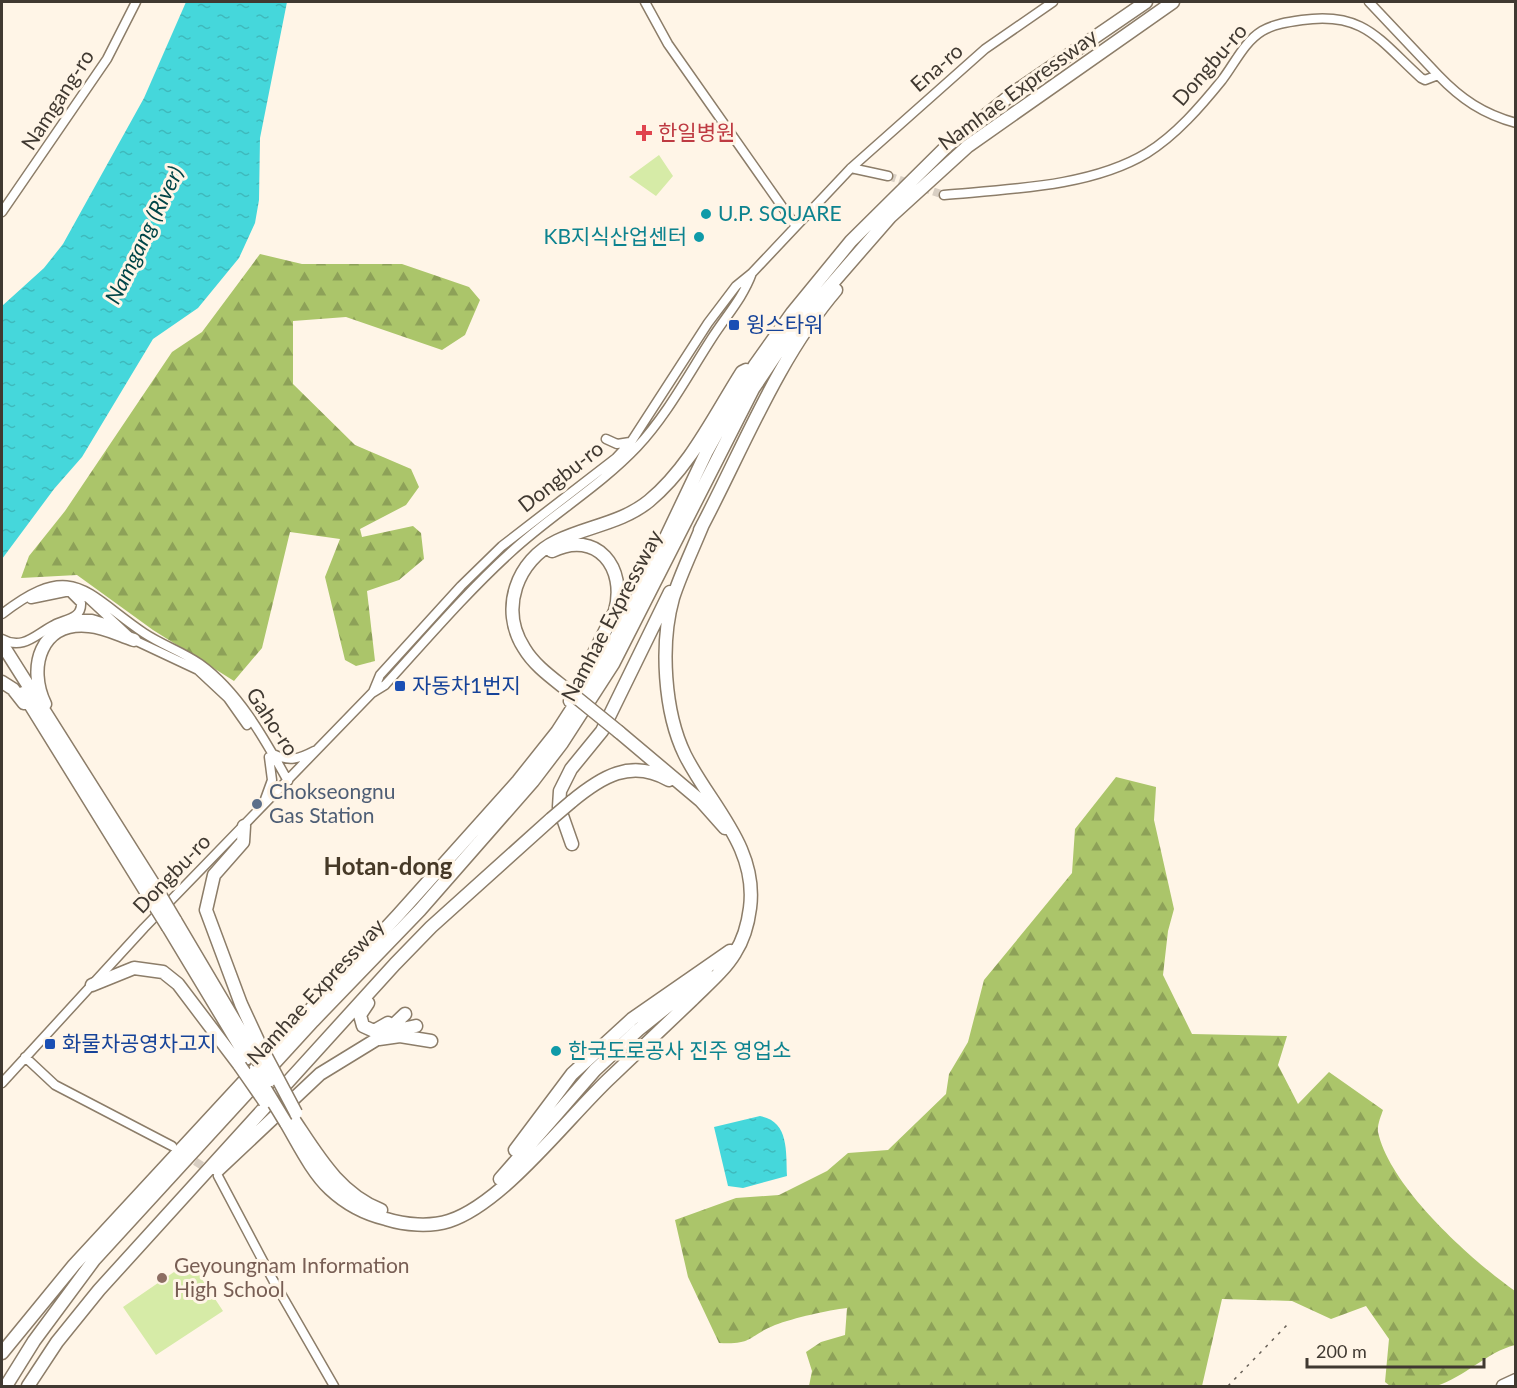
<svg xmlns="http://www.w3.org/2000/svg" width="1517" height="1388" font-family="Lato,'Noto Sans KR',sans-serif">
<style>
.green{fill:#d6eba7}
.forest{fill:url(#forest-firs)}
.water{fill:url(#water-ripples)}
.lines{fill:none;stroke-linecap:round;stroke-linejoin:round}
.minor-tunnel{stroke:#d9cfc3;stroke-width:8;stroke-dasharray:8 4;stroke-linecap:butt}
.minor-casing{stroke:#8c7d69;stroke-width:11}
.highway-casing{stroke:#8c7d69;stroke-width:15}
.minor{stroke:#fff;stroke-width:8}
.highway{stroke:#fff;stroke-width:12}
.rail{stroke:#696158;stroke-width:1.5;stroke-dasharray:3 6;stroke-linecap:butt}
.highway-bridge-casing{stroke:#8c7d69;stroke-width:15;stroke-linecap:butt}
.highway-bridge{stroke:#fff;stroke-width:12}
.health-dot{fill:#e0444e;stroke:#fff5e7;stroke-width:2}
.culture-dot{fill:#0f9aa8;stroke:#fff5e7;stroke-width:2}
.transit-dot{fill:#1a4fb4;stroke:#fff5e7;stroke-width:2}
.service-dot{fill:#5c6f8a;stroke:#fff5e7;stroke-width:2}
.education-dot{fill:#8d6e63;stroke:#fff5e7;stroke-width:2}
.labels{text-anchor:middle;stroke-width:6;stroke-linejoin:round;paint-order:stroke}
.street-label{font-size:21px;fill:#403931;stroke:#fff5e7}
.health-label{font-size:21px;fill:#be3a42;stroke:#fff5e7;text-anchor:start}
.culture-label{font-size:21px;fill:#0d838f;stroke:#fff5e7;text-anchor:start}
.transit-label{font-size:21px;fill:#164399;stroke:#fff5e7;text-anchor:start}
.service-label{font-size:21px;fill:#4e5e75;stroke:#fff5e7;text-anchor:start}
.education-label{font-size:21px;fill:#785e54;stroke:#fff5e7;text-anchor:start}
.water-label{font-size:22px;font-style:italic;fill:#004547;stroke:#fff5e7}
.quarter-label{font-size:24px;font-weight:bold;fill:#463927;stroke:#fff5e7}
</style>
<defs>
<pattern id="forest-firs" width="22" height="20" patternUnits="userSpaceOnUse" patternTransform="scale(1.5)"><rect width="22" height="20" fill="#abc56a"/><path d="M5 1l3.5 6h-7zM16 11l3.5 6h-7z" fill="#8da158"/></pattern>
<pattern id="water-ripples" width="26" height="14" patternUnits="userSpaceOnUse" patternTransform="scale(1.5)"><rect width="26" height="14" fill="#45d7db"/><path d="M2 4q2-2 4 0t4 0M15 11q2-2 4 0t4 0" fill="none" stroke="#3eb9bc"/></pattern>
</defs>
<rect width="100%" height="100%" fill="#fff5e7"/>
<path class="green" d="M 659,155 L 673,176 L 656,196 L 629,177 Z
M 190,1261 L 223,1311 L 156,1355 L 123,1307 Z"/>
<path class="forest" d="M 260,254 L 302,264 L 402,264 L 469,287 L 480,300 L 465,335 L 442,350 L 346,317 L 293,321 L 293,384 L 355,445 L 411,469 L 419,487 L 406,505 L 360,529 L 362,537 L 413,526 L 421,533 L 424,559 L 399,580 L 367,591 L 375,661 L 356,666 L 345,660 L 325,577 L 340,539 L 290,532 L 262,648 L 234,681 L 153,630 L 77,575 L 21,578 L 29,556 L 65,511 L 172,352 L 202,332 Z
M 1116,777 L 1156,787 L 1154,820 L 1174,909 L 1168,931 L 1163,975 L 1192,1034 L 1287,1036 L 1278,1065 L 1298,1104 L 1329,1072 L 1383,1110 C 1381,1116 1377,1125 1378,1132 C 1390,1187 1470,1259 1515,1291 L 1515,1345 C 1487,1352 1465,1377 1436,1386 C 1424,1388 1403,1387 1390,1386 L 1385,1382 L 1389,1339 L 1366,1306 L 1331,1319 L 1292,1301 L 1222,1299 L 1202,1386 L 809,1386 L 812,1371 L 806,1352 L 821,1342 L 845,1335 L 847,1308 C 828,1310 794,1318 775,1325 C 748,1336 753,1345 719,1343 L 688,1277 L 675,1220 L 736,1198 L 779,1195 L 827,1171 L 848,1153 L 888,1150 L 946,1094 L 949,1074 L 968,1042 L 984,980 L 1072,873 L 1075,829 Z"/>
<path class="water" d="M 186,2 L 287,2 L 260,138 L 259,200 L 255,223 L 239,258 L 198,308 L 153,339 L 82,457 L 54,489 L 2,559 L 2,306 L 44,268 L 63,244 L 144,98 Z
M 760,1116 C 789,1121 786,1151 787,1176 L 743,1188 L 728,1186 L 714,1127 Z"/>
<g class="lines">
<path class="minor-tunnel" d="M 888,176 L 944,195
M 185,1155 L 212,1172"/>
<g class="minor-casing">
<path id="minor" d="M 645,2 L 668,44 L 795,225
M 1369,2 L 1438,75
M 851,168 L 888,176
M 944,195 C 1009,189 1091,187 1147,153 C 1176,135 1201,106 1222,80 C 1235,63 1244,42 1262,31 C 1274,24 1288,22 1302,20 C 1364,11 1379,40 1421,78 L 1425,80 L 1438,75 C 1461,99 1483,114 1516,123
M 2,212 L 107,59 L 136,2
M 606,439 L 617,444 L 630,442
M 31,599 L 70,591 L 88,598 L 132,639 L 198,670 L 228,698 L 247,725
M 2,614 C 73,559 85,593 144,633 C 162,645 183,652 200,664 C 239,692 265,740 288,781
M 72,619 L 92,619 L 118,627
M 2,639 C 23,651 36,634 54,625 C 65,619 82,619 81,603 L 72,594
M 373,692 L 380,675 L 461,586 L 502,546 L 616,458 L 631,442 L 708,323 L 736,286 L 752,273 L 851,168 L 985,49 L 1053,2
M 273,754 C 289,762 299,759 314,751
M 264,802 L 272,780 L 269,757
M 25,1057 L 55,1085 L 172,1146
M 2,1083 L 144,928 L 372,693 L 385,685 C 426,640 466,593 511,552 C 551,515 599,487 637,447 C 667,415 688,375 712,338 C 726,316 743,298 752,273
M 218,1176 L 273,1280 L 334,1386"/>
</g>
<g class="highway-casing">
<path id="highway" d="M 700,530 C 742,451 777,359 836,290
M 552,551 C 597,529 627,568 615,611 L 570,701
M 2,644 L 156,888
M 2,682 L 13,689 L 24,703
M 566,689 C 551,677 534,665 524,648 C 499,609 517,560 557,541 C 588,526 622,523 649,501 C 690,467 714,416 742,372 L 746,370
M 23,693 L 148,895
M 45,704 C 27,667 41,621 89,626 C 104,627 119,635 134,640
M 619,732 L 701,801 L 725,828
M 571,802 C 601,777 631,758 669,780
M 244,826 L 243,842 L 214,875 L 206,910 L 241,1004 L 260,1045
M 572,844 L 559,807 L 560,791 L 571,769 L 602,731 L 670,592
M 175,920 L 253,1052
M 168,927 L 247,1058
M 92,985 L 134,968 L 163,972 L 178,984 L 240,1066
M 368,1003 L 360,1015 L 363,1026 L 374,1031 L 388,1023
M 393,1031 L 416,1026
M 379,1039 L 400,1036 L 431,1041
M 292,1117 C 317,1154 338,1193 381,1210
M 286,1123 C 299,1145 312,1172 330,1189 C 346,1204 365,1214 386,1219 C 405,1225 430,1227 449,1221 C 504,1203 568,1117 611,1077 C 638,1051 665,1026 692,1000 C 707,985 724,971 735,953 C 744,939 748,924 750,908 C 758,847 710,805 685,755 C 664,712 660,644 673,598 C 681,573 693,549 703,524
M 515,1150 L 572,1074 L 632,1019 L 730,951
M 218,1170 L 320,1074 L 382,1036 L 405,1014
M 500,1179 L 595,1070 L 638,1030 L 707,975
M 2,1353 L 74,1265 L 398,915 L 518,781 L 557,732 L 606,656 L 638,596 L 707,451 L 755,365 L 792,313 L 851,241 L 947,146 L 1016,91 L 1146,2
M 6,1386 L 34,1341 L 94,1260 L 313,1021 L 420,910 L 533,781 L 562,743 L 613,664 L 753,389 L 796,325 L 890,217 L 968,146 L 1173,2
M 28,1386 L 57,1342 L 99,1290 L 395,964 L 431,927 L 551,819
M 1503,1386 L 1516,1380"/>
</g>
<use href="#minor" class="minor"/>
<use href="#highway" class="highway"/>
<path class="rail" d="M 1228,1386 L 1288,1324"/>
<g class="highway-bridge-casing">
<path id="highway-bridge" d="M 566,689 L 619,732
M 551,819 L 571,802
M 156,888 L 175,920
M 148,895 L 168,927
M 260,1045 L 296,1113
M 253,1052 L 270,1080
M 240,1066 L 265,1102
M 255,1072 L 286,1123"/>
</g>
<use href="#highway-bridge" class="highway-bridge"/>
</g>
<path class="health-dot" d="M641 124h6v6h6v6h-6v6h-6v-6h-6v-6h6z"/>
<g class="culture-dot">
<circle cx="706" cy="214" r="6"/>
<circle cx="699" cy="237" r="6"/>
<circle cx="556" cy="1051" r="6"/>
</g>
<g class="transit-dot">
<rect x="728" y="319" width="12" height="12" rx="3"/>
<rect x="394" y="680" width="12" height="12" rx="3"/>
<rect x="44" y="1038" width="12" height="12" rx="3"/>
</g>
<circle class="service-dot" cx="257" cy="804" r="6"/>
<circle class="education-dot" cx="162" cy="1278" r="6"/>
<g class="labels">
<g class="street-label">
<text transform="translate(1210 65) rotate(-49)" y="7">Dongbu-ro</text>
<text transform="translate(937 68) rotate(-41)" y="7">Ena-ro</text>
<text transform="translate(1018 90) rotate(-36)" y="7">Namhae Expressway</text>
<text transform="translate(58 100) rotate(-57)" y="7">Namgang-ro</text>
<text transform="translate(561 477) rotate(-38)" y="7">Dongbu-ro</text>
<text transform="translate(612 616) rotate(-62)" y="7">Namhae Expressway</text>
<text transform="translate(272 722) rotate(57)" y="7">Gaho-ro</text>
<text transform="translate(172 874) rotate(-46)" y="7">Dongbu-ro</text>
<text transform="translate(316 992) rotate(-47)" y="7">Namhae Expressway</text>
</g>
<g class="health-label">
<text x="658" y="140">한일병원</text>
</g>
<g class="culture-label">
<text x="718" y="221">U.P. SQUARE</text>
<text x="687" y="244" text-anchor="end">KB지식산업센터</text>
<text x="568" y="1058">한국도로공사 진주 영업소</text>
</g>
<g class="transit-label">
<text x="746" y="332">윙스타워</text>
<text x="412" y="693">자동차1번지</text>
<text x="62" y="1051">화물차공영차고지</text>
</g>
<g class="service-label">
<text x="269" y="799">Chokseongnu<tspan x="269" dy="24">Gas Station</tspan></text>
</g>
<g class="education-label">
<text x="174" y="1273">Geyoungnam Information<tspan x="174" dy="24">High School</tspan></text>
</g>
<g class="water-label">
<text transform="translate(144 235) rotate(-64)" y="8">Namgang (River)</text>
</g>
<g class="quarter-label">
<text x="388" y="875">Hotan-dong</text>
</g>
</g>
<rect width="1517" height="1388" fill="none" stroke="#403931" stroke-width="6"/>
<path d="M1307 1358v9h177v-9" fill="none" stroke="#403931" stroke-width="3"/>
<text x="1316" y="1358" font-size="18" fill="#403931" stroke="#fff5e7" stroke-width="4.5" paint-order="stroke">200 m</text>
</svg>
